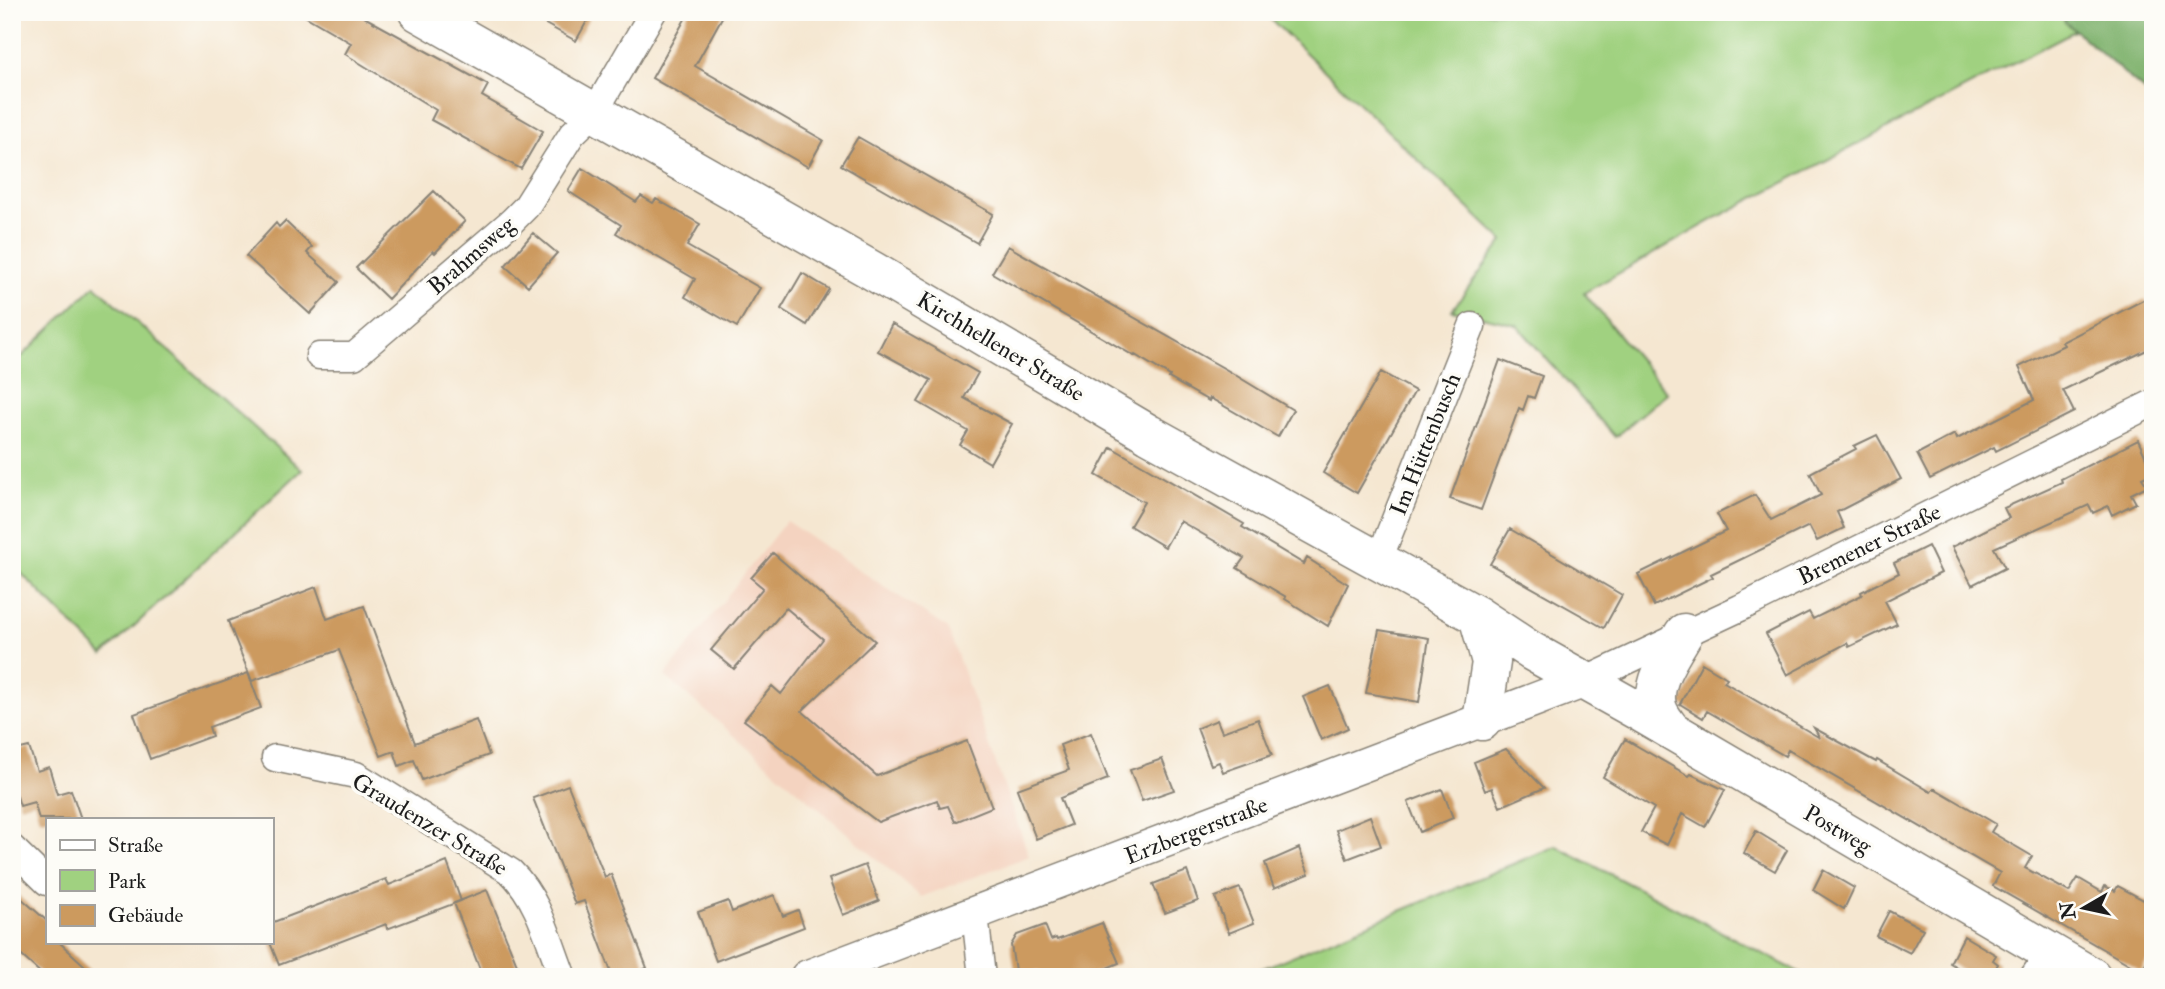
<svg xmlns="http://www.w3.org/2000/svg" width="2165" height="989" font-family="'IM FELL Double Pica',serif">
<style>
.built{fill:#f4d3c0}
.green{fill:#a0d180;stroke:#5e764e;stroke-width:2}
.forest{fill:#80b36e;stroke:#4e6845;stroke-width:2}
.building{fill:#cc9a5e}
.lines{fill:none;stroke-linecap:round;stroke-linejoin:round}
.minor-casing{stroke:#888276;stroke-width:29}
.tertiary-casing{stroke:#888276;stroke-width:36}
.secondary-casing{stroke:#888276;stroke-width:41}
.minor{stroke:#fff;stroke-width:26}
.tertiary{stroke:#fff;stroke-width:33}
.secondary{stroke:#fff;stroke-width:38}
.labels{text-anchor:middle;stroke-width:7;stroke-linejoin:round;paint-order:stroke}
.street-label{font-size:23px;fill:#1c1c1c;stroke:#fdfcf7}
</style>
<rect width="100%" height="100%" fill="#fdfcf7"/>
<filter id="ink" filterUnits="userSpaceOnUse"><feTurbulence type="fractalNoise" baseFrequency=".0143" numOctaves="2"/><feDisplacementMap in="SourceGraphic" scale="14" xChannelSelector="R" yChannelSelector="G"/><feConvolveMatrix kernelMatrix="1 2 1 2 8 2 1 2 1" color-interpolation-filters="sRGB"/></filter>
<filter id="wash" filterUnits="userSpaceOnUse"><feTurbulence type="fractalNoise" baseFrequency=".00686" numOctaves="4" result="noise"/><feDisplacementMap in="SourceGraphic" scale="28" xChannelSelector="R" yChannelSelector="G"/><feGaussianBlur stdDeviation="1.57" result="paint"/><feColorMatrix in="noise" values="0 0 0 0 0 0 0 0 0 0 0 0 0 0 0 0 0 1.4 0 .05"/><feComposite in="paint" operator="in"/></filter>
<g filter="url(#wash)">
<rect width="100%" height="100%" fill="#f5e7d1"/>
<path class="built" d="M 786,521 L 948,629 L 1029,856 L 921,897 L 665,676 Z"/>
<path class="green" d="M 1263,12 L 2061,12 L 2065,22 L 2076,30 L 1718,217 L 1584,293 L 1667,393 L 1615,437 L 1517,325 L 1452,310 L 1503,241 Z
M 95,285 L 302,470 L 103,655 L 20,572 L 12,579 L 12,366 Z
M 1556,846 L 1808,977 L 1242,977 Z"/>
<path class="forest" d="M 2061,12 L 2153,12 L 2153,98 L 2065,22 Z"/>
<g id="blocks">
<path class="building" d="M 298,12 L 355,12 L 488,85 L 482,96 L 543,131 L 521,169 L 431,120 L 436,110 L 345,54 L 351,43 Z
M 524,12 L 592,12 L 576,41 Z
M 689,12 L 725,12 L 695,66 L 823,140 L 808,167 L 652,78 Z
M 858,137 L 993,214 L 977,243 L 841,165 Z
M 582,168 L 636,202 L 641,196 L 653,203 L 656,199 L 700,224 L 687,246 L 760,288 L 737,327 L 685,297 L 695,279 L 616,233 L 621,225 L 568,191 Z
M 434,191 L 465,221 L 435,253 L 433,251 L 388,299 L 356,268 Z
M 285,221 L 312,247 L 307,253 L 339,282 L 310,314 L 246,256 L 276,223 L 279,227 Z
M 533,233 L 557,253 L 528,286 L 505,266 Z
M 1008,246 L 1227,370 L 1293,410 L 1278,437 L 1210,398 L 1209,401 L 1169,378 L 1170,376 L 1135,355 L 1134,356 L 992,273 Z
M 802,273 L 829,289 L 807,325 L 781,309 Z
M 2145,299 L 2153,313 L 2153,347 L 2063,390 L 2074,412 L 1996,451 L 1994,447 L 1930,479 L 1917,454 L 1955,434 L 1957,439 L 2034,400 L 2019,367 L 2064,345 L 2062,342 Z
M 892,324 L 978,373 L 964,398 L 1012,424 L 990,463 L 960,445 L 968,431 L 918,402 L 931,380 L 878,351 Z
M 1500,360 L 1542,376 L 1534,398 L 1528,396 L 1523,410 L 1519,408 L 1481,510 L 1450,499 Z
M 1381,372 L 1415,391 L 1357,493 L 1323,473 Z
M 1877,435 L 1901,479 L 1837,512 L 1844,528 L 1817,541 L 1809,526 L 1711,574 L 1713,577 L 1654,606 L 1638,574 L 1726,531 L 1717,514 L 1755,495 L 1771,520 L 1821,495 L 1810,473 L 1856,449 L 1854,446 Z
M 2138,440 L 2153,473 L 2142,478 L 2147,486 L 2131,494 L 2136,503 L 2112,515 L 2108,506 L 2093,513 L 2089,505 L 1994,548 L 2005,568 L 1972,585 L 1952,547 L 2009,518 L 2004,508 L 2062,482 L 2061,479 Z
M 1111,447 L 1244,524 L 1242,527 L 1304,564 L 1307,558 L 1348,584 L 1328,626 L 1285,599 L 1286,597 L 1237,568 L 1244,558 L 1180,521 L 1165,547 L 1130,526 L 1144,502 L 1096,475 Z
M 1510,529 L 1622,595 L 1604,628 L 1490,564 Z
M 1928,546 L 1941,573 L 1885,601 L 1897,624 L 1849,647 L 1847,643 L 1787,675 L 1766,634 L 1809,612 L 1813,619 L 1862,595 L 1861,592 L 1899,573 L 1894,563 Z
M 773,553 L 875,641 L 802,711 L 877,776 L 967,741 L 992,807 L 955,822 L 948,806 L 940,808 L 937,800 L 878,822 L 744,720 L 772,686 L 781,694 L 823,639 L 786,608 L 734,669 L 711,650 L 763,588 L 751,578 Z
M 316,587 L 327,619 L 364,606 L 415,743 L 476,720 L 489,755 L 422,780 L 414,760 L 399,766 L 394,751 L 381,756 L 339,650 L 252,681 L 228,621 Z
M 1379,630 L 1429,638 L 1419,702 L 1366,693 Z
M 1702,663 L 1727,678 L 1724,682 L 1820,738 L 1814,728 L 1876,762 L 1877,760 L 1931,792 L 1934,788 L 1996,824 L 1991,832 L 2032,856 L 2025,868 L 2069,892 L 2078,878 L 2102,892 L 2105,886 L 2115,891 L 2118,886 L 2153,905 L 2153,951 L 2141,971 L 1993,886 L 2000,873 L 1788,750 L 1785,756 L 1707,711 L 1703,718 L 1680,704 Z
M 248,673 L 261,708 L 209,727 L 212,736 L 150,759 L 134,714 Z
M 1330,686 L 1348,728 L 1321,740 L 1303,697 Z
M 1258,719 L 1272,755 L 1223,772 L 1219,762 L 1211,765 L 1197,728 L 1217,720 L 1222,732 Z
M 1091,733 L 1108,779 L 1060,798 L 1071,825 L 1036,839 L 1017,789 L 1069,770 L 1060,745 Z
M 1625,739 L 1689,776 L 1691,774 L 1725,790 L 1705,827 L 1682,814 L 1667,845 L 1641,832 L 1654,808 L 1603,777 Z
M 29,747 L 37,771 L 49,767 L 57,794 L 71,790 L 81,819 L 39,819 L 34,802 L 20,806 L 12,780 L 12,751 Z
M 1506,749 L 1544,788 L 1500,807 L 1492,788 L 1485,791 L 1474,762 Z
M 1162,759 L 1174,790 L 1142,801 L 1130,770 Z
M 568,785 L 605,877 L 611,874 L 647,968 L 625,977 L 613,977 L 584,901 L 575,904 L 533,798 Z
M 1442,789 L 1453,818 L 1420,832 L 1408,802 Z
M 1370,816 L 1381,846 L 1347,859 L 1336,830 Z
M 1756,831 L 1787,850 L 1775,871 L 1744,853 Z
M 1299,848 L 1309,874 L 1274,888 L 1265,863 Z
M 447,862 L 461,901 L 387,929 L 386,924 L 279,965 L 271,945 L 271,923 L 386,879 L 389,885 Z
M 865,865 L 879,901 L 843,915 L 829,879 Z
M 1823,870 L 1854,888 L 1844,909 L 1813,890 Z
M 1187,871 L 1198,901 L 1165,913 L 1153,884 Z
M 1240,888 L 1254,923 L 1229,933 L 1215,897 Z
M 12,890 L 47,921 L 47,942 L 59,942 L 97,977 L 45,977 L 12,947 Z
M 487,890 L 522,977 L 483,977 L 454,903 Z
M 774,895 L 783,916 L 798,910 L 804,927 L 716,961 L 698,912 L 728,901 L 732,912 Z
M 1889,911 L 1923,929 L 1910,953 L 1876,936 Z
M 1102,923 L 1119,963 L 1085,977 L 1051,977 L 1036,971 L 1016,977 L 1011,945 L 1017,935 L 1045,925 L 1051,940 L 1056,938 L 1057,940 Z
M 1964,936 L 1996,955 L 1993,960 L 1998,964 L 1991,977 L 1973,977 L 1950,963 Z"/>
</g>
</g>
<g filter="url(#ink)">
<use href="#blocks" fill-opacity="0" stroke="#888276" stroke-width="2"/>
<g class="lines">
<g class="minor-casing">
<path id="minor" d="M 319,356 L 354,356 L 512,221 L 526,207 L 572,134 L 594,113 L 653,12
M 1378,562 L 1472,326
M 1584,681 L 1740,608 L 2153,403
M 275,758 L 356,775 L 511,872 C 539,899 549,942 563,977
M 12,848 L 47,882
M 975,914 L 982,977
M 2033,977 L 2050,952"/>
</g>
<g class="tertiary-casing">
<path id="tertiary" d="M 807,977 L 1584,681"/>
</g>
<g class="secondary-casing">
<path id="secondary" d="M 418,12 L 873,271 L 1149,434 L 1478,616 L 1531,651 L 1640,712 L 2092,977
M 1478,616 L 1491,662 L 1482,721
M 1671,730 C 1666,723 1659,715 1657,706 C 1651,682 1672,653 1684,633"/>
</g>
<use href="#minor" class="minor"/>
<use href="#tertiary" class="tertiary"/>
<use href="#secondary" class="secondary"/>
</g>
</g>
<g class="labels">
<g class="street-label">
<text transform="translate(471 255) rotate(-41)" y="8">Brahmsweg</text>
<text transform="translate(1001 346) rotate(31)" y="8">Kirchhellener Straße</text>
<text transform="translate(1425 444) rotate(-68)" y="8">Im Hüttenbusch</text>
<text transform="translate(1869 544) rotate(-26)" y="8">Bremener Straße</text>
<text transform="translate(430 824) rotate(31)" y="8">Graudenzer Straße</text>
<text transform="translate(1838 829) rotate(30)" y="8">Postweg</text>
<text transform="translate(1196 830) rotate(-21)" y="8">Erzbergerstraße</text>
</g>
</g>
<rect width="2165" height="989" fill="none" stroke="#fdfcf7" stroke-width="42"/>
<rect x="46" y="818" width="228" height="126" fill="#fdfcf7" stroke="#a3a29f" stroke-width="2"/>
<rect x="60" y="840" width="35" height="10" fill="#ffffff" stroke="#a3a29f" stroke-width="2"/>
<text x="108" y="852" font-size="21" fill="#1c1c1c">Straße</text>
<rect x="60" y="870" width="35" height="21" fill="#a0d180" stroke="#a3a29f" stroke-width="2"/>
<text x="108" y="888" font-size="21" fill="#1c1c1c">Park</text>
<rect x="60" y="905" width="35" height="21" fill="#cc9a5e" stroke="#a3a29f" stroke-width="2"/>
<text x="108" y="922" font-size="21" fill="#1c1c1c">Gebäude</text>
<g transform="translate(2084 908) rotate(261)" stroke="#fdfcf7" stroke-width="5" paint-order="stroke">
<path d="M0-5L12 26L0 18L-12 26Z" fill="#1c1c1c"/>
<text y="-10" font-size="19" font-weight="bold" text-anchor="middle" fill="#1c1c1c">N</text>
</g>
</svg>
